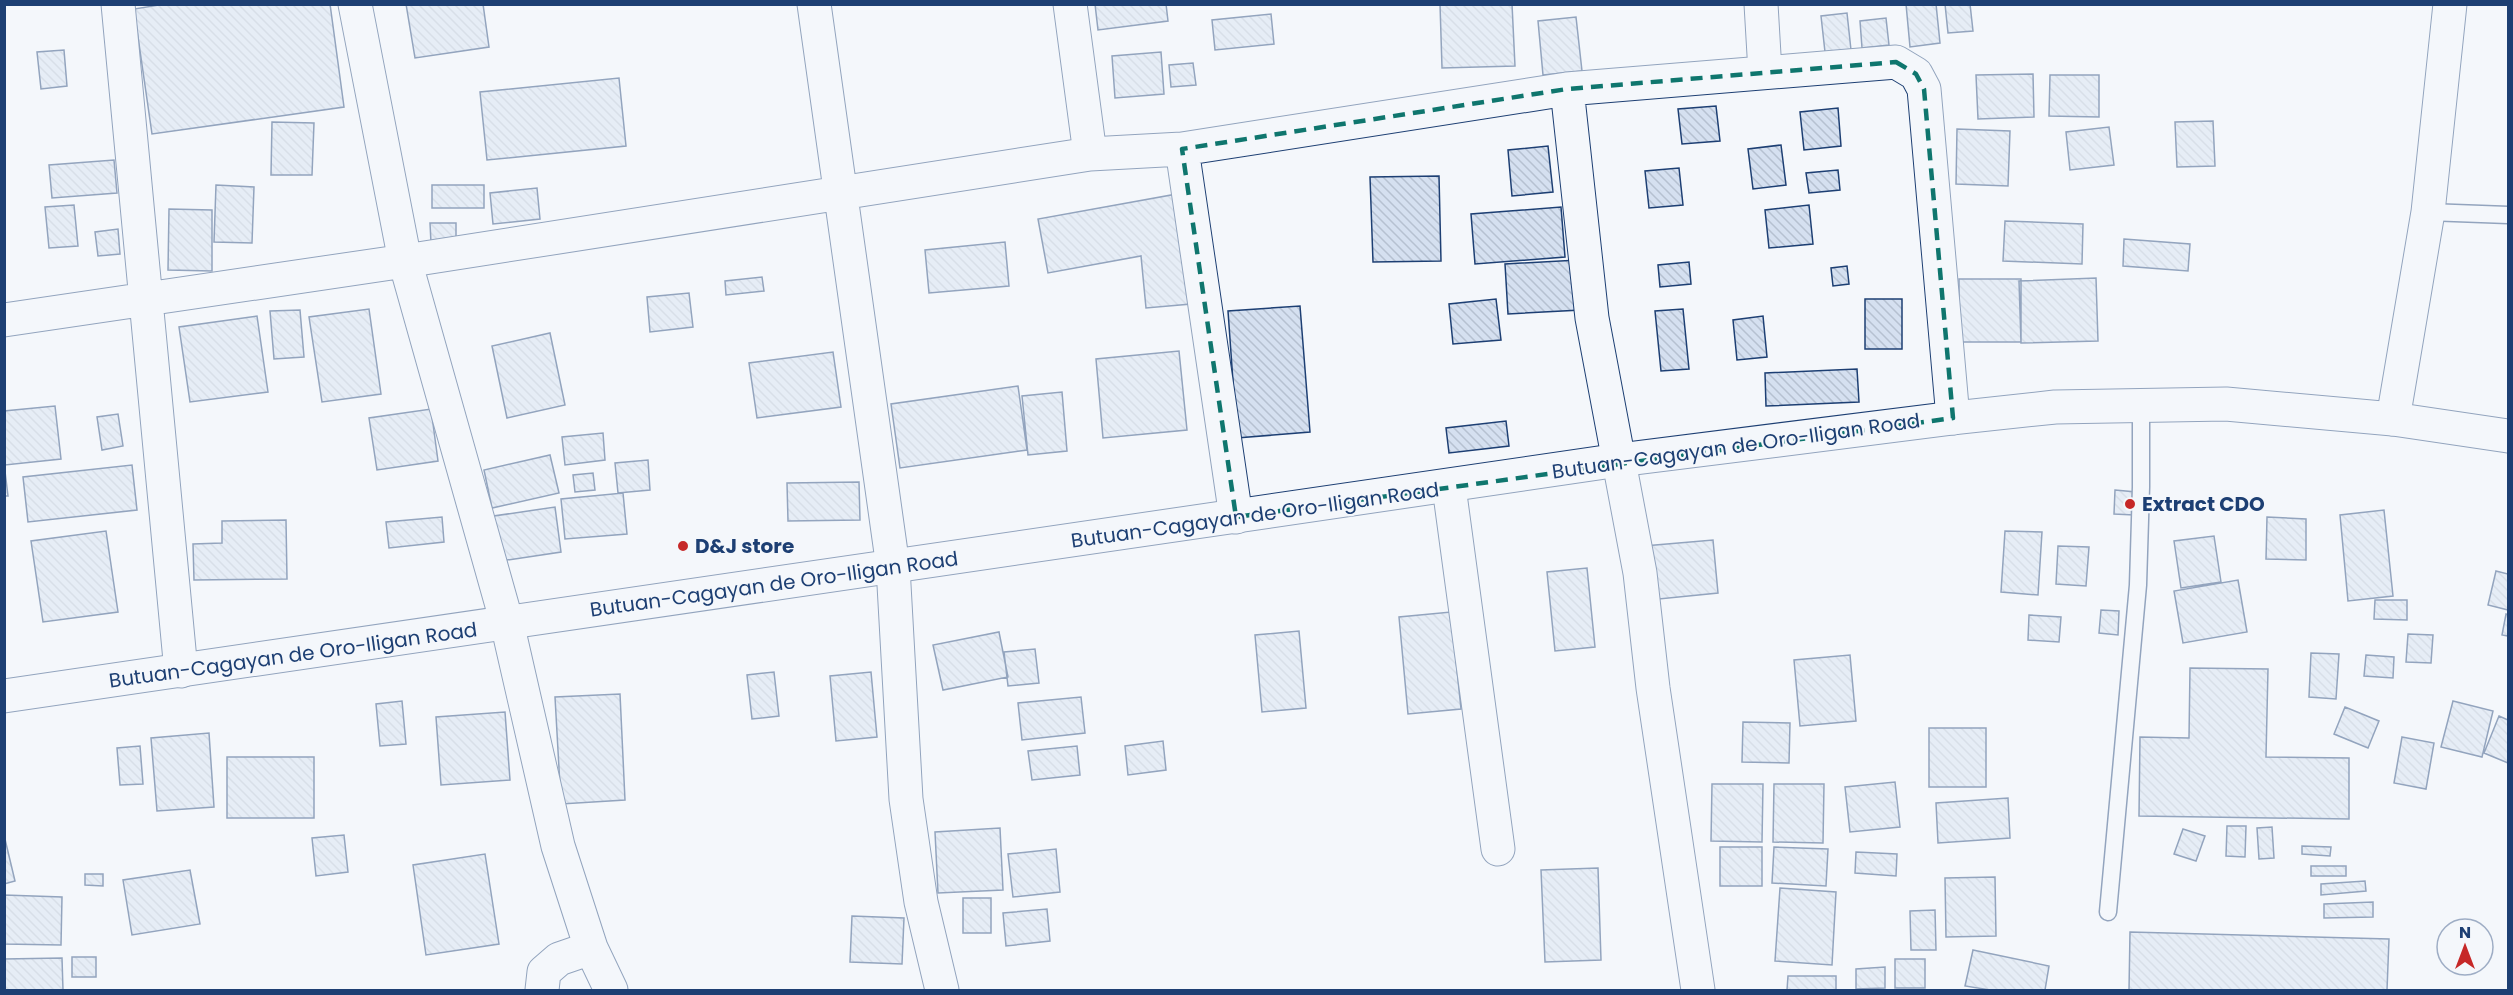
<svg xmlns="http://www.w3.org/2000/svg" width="2513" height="995" font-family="Poppins,sans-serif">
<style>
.building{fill:url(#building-back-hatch);stroke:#1d3f73;stroke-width:1.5}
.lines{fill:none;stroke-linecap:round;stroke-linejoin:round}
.lane-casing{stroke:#1d3f73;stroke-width:19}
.street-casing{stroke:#1d3f73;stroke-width:35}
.highway-casing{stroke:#1d3f73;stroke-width:35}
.lane{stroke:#f4f7fb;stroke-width:16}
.street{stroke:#f4f7fb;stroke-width:33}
.highway{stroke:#f4f7fb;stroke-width:33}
.marked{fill:none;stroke:#0f766e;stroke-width:4.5;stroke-dasharray:12 8;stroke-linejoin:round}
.poi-dot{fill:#c62828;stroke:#f4f7fb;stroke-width:2}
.labels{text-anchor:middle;stroke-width:4.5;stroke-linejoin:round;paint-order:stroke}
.street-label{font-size:20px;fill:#1d3f73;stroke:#f4f7fb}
.poi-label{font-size:20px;font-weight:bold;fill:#1d3f73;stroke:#f4f7fb;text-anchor:start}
</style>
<defs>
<pattern id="building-back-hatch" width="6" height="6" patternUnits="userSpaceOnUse" patternTransform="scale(1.5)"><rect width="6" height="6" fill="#d5e0f0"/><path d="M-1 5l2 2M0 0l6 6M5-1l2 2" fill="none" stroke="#b6c1d1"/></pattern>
</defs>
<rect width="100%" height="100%" fill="#f4f7fb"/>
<path class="building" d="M 165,4 L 330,4 L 344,107 L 152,134 L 134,9 Z
M 406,4 L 483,4 L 489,47 L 415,58 Z
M 1095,4 L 1166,4 L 1168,21 L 1098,30 Z
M 1440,4 L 1512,4 L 1515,66 L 1442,68 Z
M 1906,4 L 1936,4 L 1940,43 L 1910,47 Z
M 1945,4 L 1970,4 L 1973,31 L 1948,33 Z
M 1847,13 L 1851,50 L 1825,52 L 1821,16 Z
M 1271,14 L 1274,44 L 1215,50 L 1212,20 Z
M 1576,17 L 1582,71 L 1543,75 L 1538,21 Z
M 1886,18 L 1889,45 L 1862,48 L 1860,21 Z
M 64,50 L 67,86 L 41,89 L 37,52 Z
M 1161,52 L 1164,94 L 1115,98 L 1112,56 Z
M 1193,63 L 1196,85 L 1171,87 L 1169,65 Z
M 2033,74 L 2034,117 L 1978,119 L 1976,75 Z
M 2050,75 L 2099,75 L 2099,117 L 2049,116 Z
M 619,78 L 626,146 L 487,160 L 480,92 Z
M 1716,106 L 1720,141 L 1682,144 L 1678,109 Z
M 1838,108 L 1841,146 L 1804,150 L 1800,112 Z
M 2213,121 L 2215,166 L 2177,167 L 2175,122 Z
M 272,122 L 314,123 L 312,175 L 271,175 Z
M 2109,127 L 2114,165 L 2070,170 L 2066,132 Z
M 1957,129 L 2010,131 L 2008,186 L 1956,184 Z
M 1781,145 L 1786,185 L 1753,189 L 1748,149 Z
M 1548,146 L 1553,192 L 1512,196 L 1508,150 Z
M 114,160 L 117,193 L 52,198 L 49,165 Z
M 1679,168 L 1683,205 L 1649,208 L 1645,171 Z
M 1838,170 L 1840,190 L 1809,193 L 1806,173 Z
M 1439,176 L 1441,261 L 1373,262 L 1370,177 Z
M 216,185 L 254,187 L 252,243 L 214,242 Z
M 432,185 L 484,185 L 484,208 L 432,208 Z
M 537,188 L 540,219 L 493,224 L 490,193 Z
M 1177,194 L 1191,304 L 1146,308 L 1141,256 L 1048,273 L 1038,219 Z
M 74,205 L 78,246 L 49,248 L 45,207 Z
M 1809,205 L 1813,244 L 1769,248 L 1765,210 Z
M 1561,207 L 1565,257 L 1475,264 L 1471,214 Z
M 169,209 L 212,210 L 212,271 L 168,270 Z
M 2005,221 L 2083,224 L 2082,264 L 2003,261 Z
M 430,223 L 456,223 L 456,242 L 431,243 Z
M 118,229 L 120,254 L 98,256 L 95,232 Z
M 2124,239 L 2190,244 L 2188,271 L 2123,266 Z
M 1005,242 L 1009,286 L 929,293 L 925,250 Z
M 1578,260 L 1581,310 L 1508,314 L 1505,264 Z
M 1689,262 L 1691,284 L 1660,287 L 1658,265 Z
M 1847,266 L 1849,284 L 1833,286 L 1831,268 Z
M 762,277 L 764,291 L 726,295 L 725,281 Z
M 2096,278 L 2098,341 L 2021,343 L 2019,281 Z
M 1959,279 L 2021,279 L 2021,342 L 1959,342 Z
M 689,293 L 693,327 L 650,332 L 647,297 Z
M 1496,299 L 1501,340 L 1453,344 L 1449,304 Z
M 1865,299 L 1902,299 L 1902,349 L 1865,349 Z
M 1300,306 L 1310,432 L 1237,438 L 1228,311 Z
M 369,309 L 381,394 L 322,402 L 309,317 Z
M 1683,309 L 1689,369 L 1661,371 L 1655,311 Z
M 300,310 L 304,357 L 274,359 L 270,311 Z
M 257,316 L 268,392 L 190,402 L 179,327 Z
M 1763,316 L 1767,357 L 1737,360 L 1733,320 Z
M 550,333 L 565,405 L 507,418 L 492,346 Z
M 1179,351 L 1187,430 L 1103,438 L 1096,359 Z
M 833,352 L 841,407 L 757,418 L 749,363 Z
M 1857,369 L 1859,402 L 1766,406 L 1765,373 Z
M 1018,386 L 1027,450 L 900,468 L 891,404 Z
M 1062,392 L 1067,451 L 1028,455 L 1022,396 Z
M 55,406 L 61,459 L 5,465 L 4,411 Z
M 431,409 L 438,461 L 377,470 L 369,418 Z
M 118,414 L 123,446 L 102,450 L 97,417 Z
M 1506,421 L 1509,446 L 1449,453 L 1446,428 Z
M 603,433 L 605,460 L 565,465 L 562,437 Z
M 550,455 L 559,493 L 492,508 L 484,470 Z
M 648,460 L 650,490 L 618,493 L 615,463 Z
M 4,463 L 8,496 L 4,496 Z
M 132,465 L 137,510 L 28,522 L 23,477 Z
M 593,473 L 595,490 L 575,492 L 573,475 Z
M 859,482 L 860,520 L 788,521 L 787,483 Z
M 2115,490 L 2136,492 L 2134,515 L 2114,514 Z
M 623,493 L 627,534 L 565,539 L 561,499 Z
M 555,507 L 561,552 L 494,562 L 487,517 Z
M 2384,510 L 2393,596 L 2348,601 L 2340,515 Z
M 442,517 L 444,542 L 389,548 L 386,522 Z
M 2267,517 L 2306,519 L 2306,560 L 2266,559 Z
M 286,520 L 287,579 L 194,580 L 193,544 L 222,543 L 222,521 Z
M 106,531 L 118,612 L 43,622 L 31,541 Z
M 2005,531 L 2042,532 L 2038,595 L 2001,592 Z
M 2214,536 L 2221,582 L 2181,588 L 2174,541 Z
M 1713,540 L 1718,593 L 1649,600 L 1644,546 Z
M 2058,546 L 2089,547 L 2086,586 L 2056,584 Z
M 1587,568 L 1595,647 L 1555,651 L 1547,572 Z
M 2496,571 L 2508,574 L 2508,610 L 2488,605 Z
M 2238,580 L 2247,632 L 2183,643 L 2174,591 Z
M 2375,600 L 2407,600 L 2407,620 L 2374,619 Z
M 2101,610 L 2119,611 L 2118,635 L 2099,633 Z
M 1451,612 L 1461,709 L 1408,714 L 1399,617 Z
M 2506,614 L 2508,615 L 2508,636 L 2502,635 Z
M 2029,615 L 2061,617 L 2059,642 L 2028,640 Z
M 1299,631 L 1306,708 L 1262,712 L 1255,635 Z
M 999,632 L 1008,677 L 943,690 L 933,645 Z
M 2408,634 L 2433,635 L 2431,663 L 2406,662 Z
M 1035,649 L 1039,683 L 1008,686 L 1004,652 Z
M 2311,653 L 2339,654 L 2336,699 L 2309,697 Z
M 1850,655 L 1856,721 L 1800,726 L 1794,660 Z
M 2366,655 L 2394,657 L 2393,678 L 2364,676 Z
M 2190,668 L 2268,669 L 2266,757 L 2349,758 L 2349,819 L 2139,816 L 2140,737 L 2189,738 Z
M 774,672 L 779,716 L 752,719 L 747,675 Z
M 871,672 L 877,737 L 836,741 L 830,676 Z
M 620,694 L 625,800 L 561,804 L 555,697 Z
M 1081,697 L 1085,733 L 1022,740 L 1018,703 Z
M 402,701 L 406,744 L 380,746 L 376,704 Z
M 2453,701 L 2493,711 L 2482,757 L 2441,747 Z
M 2345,707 L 2379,721 L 2368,748 L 2334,734 Z
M 505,712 L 510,780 L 441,785 L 436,717 Z
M 2499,716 L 2508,720 L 2508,763 L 2484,753 Z
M 1743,722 L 1790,723 L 1789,763 L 1742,762 Z
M 1929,728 L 1986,728 L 1986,787 L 1929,787 Z
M 209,733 L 214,807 L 157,811 L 151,738 Z
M 2402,737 L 2434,743 L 2426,789 L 2394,783 Z
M 1163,741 L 1166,770 L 1128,775 L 1125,746 Z
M 140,746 L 143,784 L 120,785 L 117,748 Z
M 1077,746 L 1080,775 L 1032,780 L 1028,751 Z
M 227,757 L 314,757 L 314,818 L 227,818 Z
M 1895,782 L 1900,827 L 1850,832 L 1845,787 Z
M 1712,784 L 1763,784 L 1762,842 L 1711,841 Z
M 1774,784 L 1824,784 L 1823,843 L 1773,842 Z
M 2008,798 L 2010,838 L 1938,843 L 1936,803 Z
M 2227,826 L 2246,826 L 2245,857 L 2226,856 Z
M 2272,827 L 2274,858 L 2259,859 L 2257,828 Z
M 1000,828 L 1003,890 L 938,893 L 935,832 Z
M 2183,829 L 2205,836 L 2196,861 L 2174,854 Z
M 4,835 L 15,881 L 4,884 Z
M 344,835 L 348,872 L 316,876 L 312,838 Z
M 2302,846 L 2331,847 L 2330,856 L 2302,854 Z
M 1720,847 L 1762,847 L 1762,886 L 1720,886 Z
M 1774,847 L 1828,849 L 1826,886 L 1772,883 Z
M 1056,849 L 1060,892 L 1013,897 L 1008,854 Z
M 1856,852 L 1897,854 L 1896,876 L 1855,873 Z
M 485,854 L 499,944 L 426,955 L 413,865 Z
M 2311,866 L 2346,866 L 2346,876 L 2311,876 Z
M 1598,868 L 1601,960 L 1545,962 L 1541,870 Z
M 190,870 L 200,924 L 132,935 L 123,880 Z
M 85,874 L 103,874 L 103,886 L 85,885 Z
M 1995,877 L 1996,936 L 1946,937 L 1945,878 Z
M 2365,881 L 2366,891 L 2321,895 L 2321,884 Z
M 1780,888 L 1836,892 L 1832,965 L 1775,961 Z
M 4,895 L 62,897 L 61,945 L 4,944 Z
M 963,898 L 991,898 L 991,933 L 963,933 Z
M 2373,902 L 2373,917 L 2324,918 L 2324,904 Z
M 1047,909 L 1050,941 L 1006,946 L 1003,913 Z
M 1935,910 L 1936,950 L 1911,950 L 1910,911 Z
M 852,916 L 904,918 L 902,964 L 850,962 Z
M 2130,932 L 2389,939 L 2387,990 L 2129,990 Z
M 1973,950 L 2049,966 L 2045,990 L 1990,990 L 1965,986 Z
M 72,957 L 96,957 L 96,977 L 72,977 Z
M 62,958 L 63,990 L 4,990 L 4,959 Z
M 1895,959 L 1925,959 L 1925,988 L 1895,988 Z
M 1885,967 L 1885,988 L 1856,989 L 1856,969 Z
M 1788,976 L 1836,976 L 1836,990 L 1787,990 Z"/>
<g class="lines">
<g class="lane-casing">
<path id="lane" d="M 2428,212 L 2508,215
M 2108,912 L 2138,585 L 2141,487 L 2141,406"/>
</g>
<g class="street-casing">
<path id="street" d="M 118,4 L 181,671
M 355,4 L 405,261 L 507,623 L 558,846 L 591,948 L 611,990
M 814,4 L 893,567 L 906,799 L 921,902 L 942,990
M 1070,4 L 1090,154
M 1761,4 L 1765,72
M 1567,89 L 1592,318 L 1640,573 L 1653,688 L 1698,990
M 1182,149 L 1236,517
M 4,320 L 405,261 L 1090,154 L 1182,149 L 1567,89 L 1896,62 L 1916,74 L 1924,89 L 1953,418
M 2393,419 L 2428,212 L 2450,4
M 1449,487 L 1498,849
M 542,990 L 544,972 L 559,959 L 591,948"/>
</g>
<g class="highway-casing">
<path id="highway" d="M 4,696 L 1619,460 L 1953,418 L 2055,407 L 2226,404 L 2393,419 L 2508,436"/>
</g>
<use href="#lane" class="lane"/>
<use href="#street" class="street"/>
<use href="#highway" class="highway"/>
</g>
<path d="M0 0H2513V995H0ZM 1896,62 L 1916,74 L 1924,89 L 1953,418 L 1236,517 L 1182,149 L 1567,89 Z" fill="#f4f7fb" fill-opacity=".55" fill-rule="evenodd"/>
<path class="marked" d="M 1896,62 L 1916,74 L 1924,89 L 1953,418 L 1236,517 L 1182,149 L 1567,89 Z"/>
<g class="poi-dot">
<circle cx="2130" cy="504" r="6"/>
<circle cx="683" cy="546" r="6"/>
</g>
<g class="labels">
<g class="street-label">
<text transform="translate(1736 446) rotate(-8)" y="7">Butuan-Cagayan de Oro-Iligan Road</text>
<text transform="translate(1255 515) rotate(-8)" y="7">Butuan-Cagayan de Oro-Iligan Road</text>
<text transform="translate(774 584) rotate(-8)" y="7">Butuan-Cagayan de Oro-Iligan Road</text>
<text transform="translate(293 655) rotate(-8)" y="7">Butuan-Cagayan de Oro-Iligan Road</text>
</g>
<g class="poi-label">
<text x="2142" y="511">Extract CDO</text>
<text x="695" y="553">D&amp;J store</text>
</g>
</g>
<rect width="2513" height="995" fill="none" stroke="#1d3f73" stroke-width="12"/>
<g transform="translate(2465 947)"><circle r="28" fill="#f4f7fb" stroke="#9eadc5" stroke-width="1.5"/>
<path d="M0-4.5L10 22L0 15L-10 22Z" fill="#c62828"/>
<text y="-9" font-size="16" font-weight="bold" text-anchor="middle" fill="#1d3f73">N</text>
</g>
</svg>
